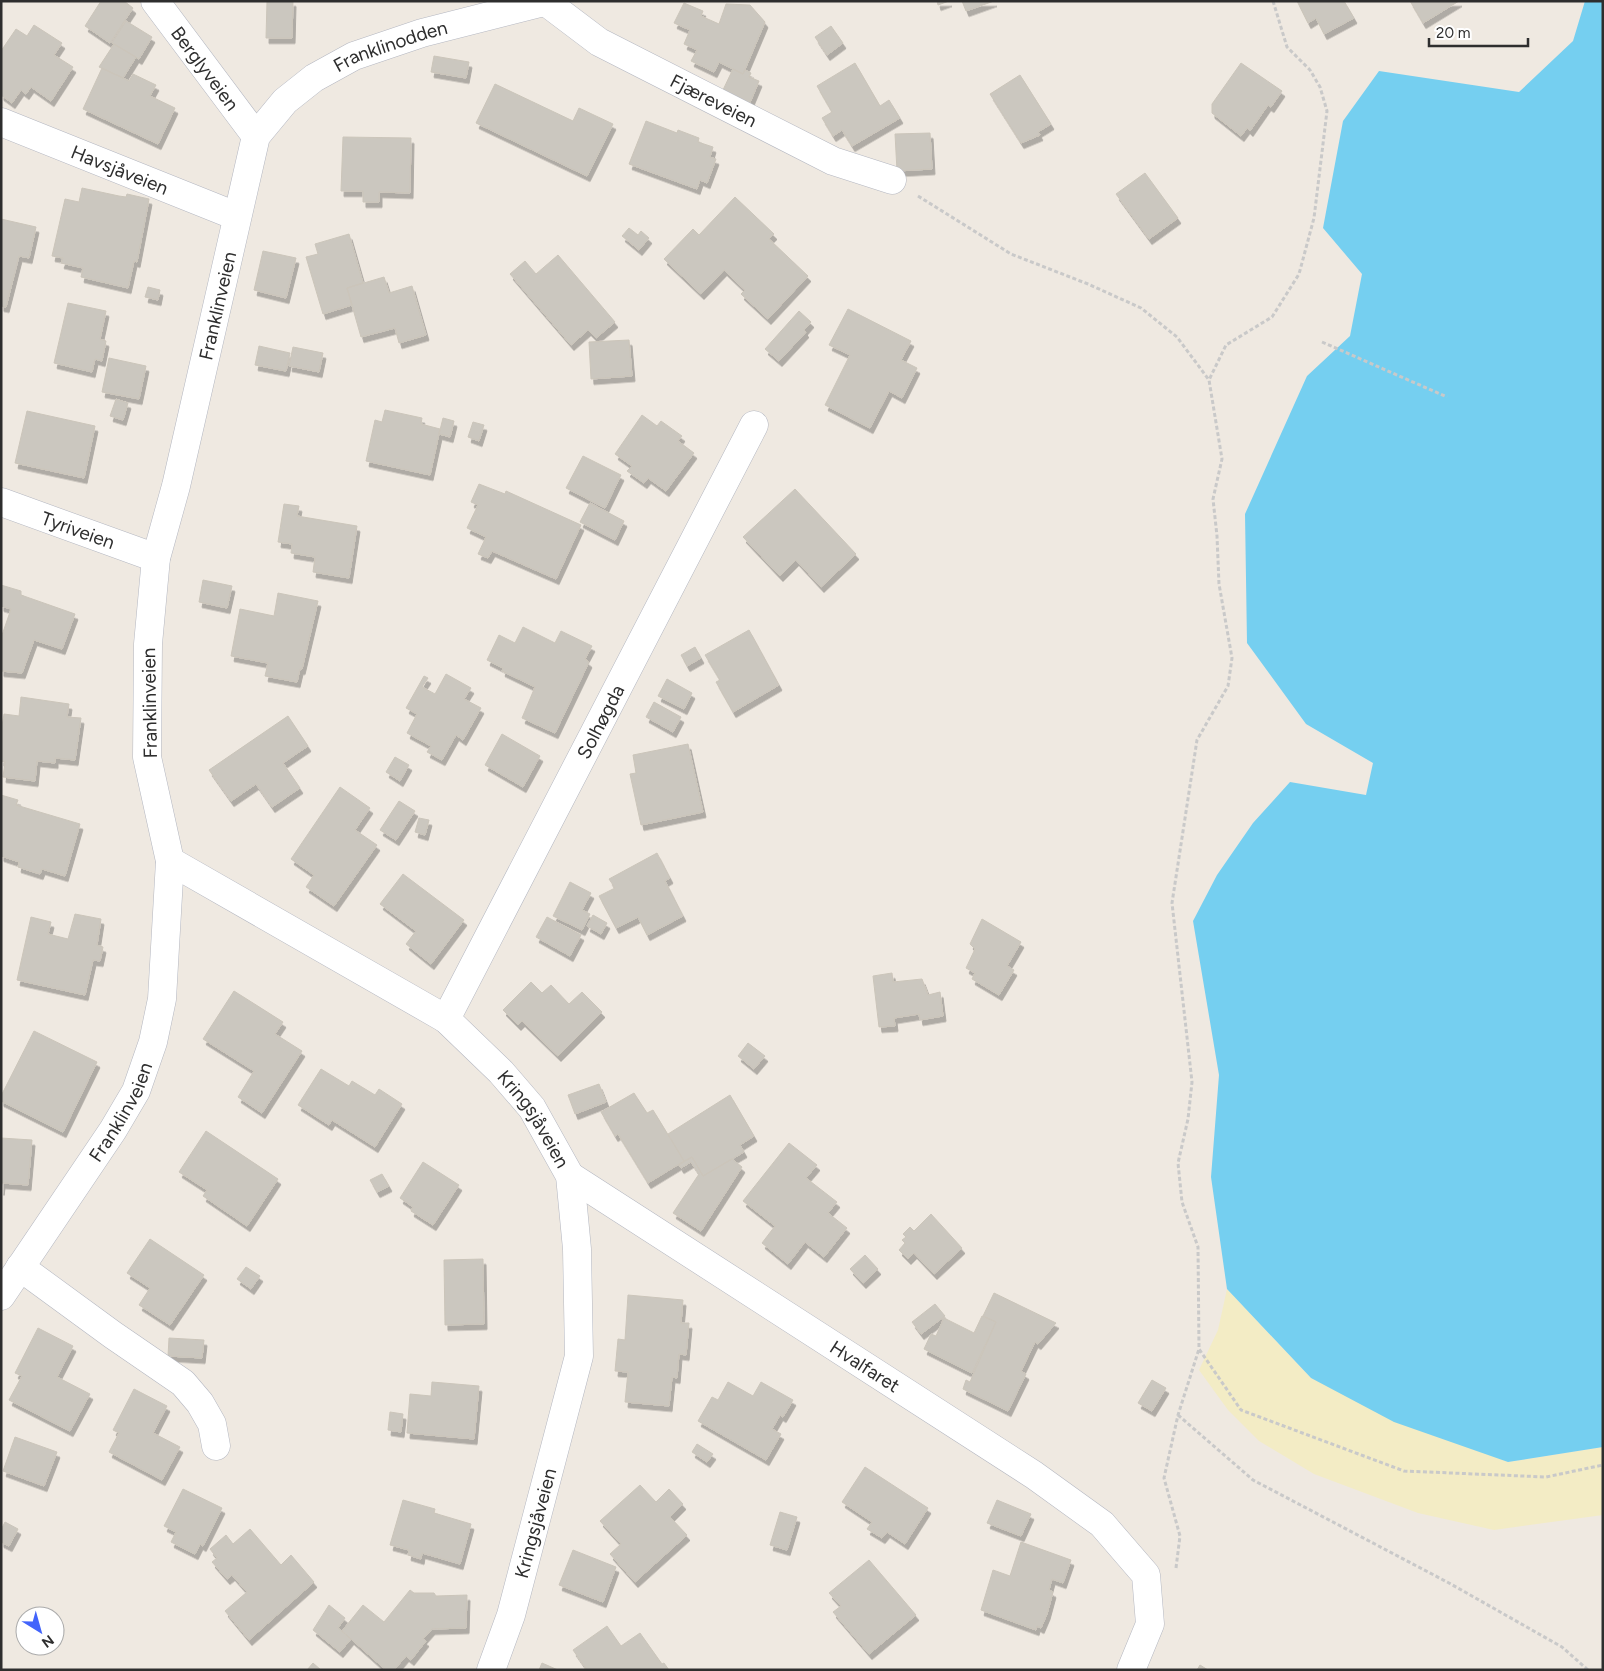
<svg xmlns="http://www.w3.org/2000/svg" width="1604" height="1671" font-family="Figtree,sans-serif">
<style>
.sand{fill:#f3ecc5}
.water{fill:#75cff0}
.building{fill:#cbc7bf;stroke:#cbc5ba;filter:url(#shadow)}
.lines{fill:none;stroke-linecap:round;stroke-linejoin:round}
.minor-casing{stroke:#b4b7c1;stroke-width:29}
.path{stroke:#c9c9c9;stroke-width:3;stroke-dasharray:4 2.5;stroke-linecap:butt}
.minor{stroke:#fff;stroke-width:28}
.labels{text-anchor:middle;stroke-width:4;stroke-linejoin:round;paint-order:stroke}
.street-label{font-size:19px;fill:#2e2e2e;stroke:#fff}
</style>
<defs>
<filter id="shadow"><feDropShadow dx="3" dy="5.5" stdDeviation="0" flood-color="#0004"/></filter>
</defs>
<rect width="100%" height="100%" fill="#efe9e1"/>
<path class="sand" d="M 1227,1289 L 1311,1378 L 1508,1462 L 1603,1447 L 1603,1515 L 1494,1530 L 1418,1513 L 1314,1474 L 1259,1441 L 1228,1410 L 1199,1370 L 1218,1330 Z"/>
<path class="water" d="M 1585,1 L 1603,1 L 1603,1447 L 1508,1462 L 1394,1422 L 1311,1378 L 1227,1289 L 1211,1177 L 1219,1075 L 1193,921 L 1217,875 L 1253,823 L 1290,782 L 1366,795 L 1373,763 L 1306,724 L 1247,643 L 1245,514 L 1307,376 L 1350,336 L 1362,274 L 1323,228 L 1343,121 L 1379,71 L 1519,92 L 1573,41 Z"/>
<path class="building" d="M 101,1 L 124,1 L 133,8 L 110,43 L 85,26 Z
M 267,1 L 293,1 L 292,38 L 266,38 Z
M 937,1 L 949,1 L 938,5 Z
M 962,1 L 994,1 L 966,11 Z
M 1297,1 L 1344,1 L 1354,18 L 1324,34 L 1316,18 L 1308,23 Z
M 1410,1 L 1459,1 L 1423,23 Z
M 684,3 L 703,11 L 701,16 L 719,24 L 726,4 L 750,5 L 765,22 L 743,74 L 719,62 L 714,72 L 691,61 L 697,50 L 684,44 L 690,30 L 674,23 Z
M 126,21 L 152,37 L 139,59 L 112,43 Z
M 34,25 L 62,43 L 54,55 L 73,67 L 51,101 L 31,87 L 26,94 L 21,90 L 12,103 L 1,95 L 1,51 L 16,29 L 27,36 Z
M 831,26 L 843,43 L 827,55 L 815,37 Z
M 114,44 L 136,57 L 123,78 L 99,67 Z
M 434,56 L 469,62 L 466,78 L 431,72 Z
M 855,63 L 880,106 L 889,100 L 900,118 L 852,146 L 842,130 L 833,136 L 822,118 L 832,112 L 817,86 Z
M 1241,63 L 1282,91 L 1271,107 L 1268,105 L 1250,131 L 1247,128 L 1241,136 L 1212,113 L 1212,104 Z
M 102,68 L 129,81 L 133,74 L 156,85 L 150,96 L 175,108 L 158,144 L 83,109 Z
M 733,69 L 743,74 L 745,70 L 751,73 L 749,77 L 759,81 L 749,105 L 722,92 Z
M 1020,75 L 1051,124 L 1038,132 L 1040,135 L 1021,143 L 990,94 Z
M 495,84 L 573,121 L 579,108 L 613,124 L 587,176 L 476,123 Z
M 646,121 L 677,133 L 678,130 L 699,138 L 698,142 L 713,147 L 710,157 L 716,159 L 707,183 L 700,180 L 697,189 L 629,164 Z
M 930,133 L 932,169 L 897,171 L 895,134 Z
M 343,137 L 411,138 L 410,193 L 379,192 L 379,202 L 363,202 L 363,191 L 341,191 Z
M 1145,173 L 1178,218 L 1149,239 L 1116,194 Z
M 82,188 L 119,196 L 126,197 L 127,194 L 149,199 L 137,262 L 134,261 L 128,288 L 81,277 L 83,268 L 61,263 L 63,258 L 52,256 L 65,199 L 79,202 Z
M 735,197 L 774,234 L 769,239 L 808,276 L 768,319 L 741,294 L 745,290 L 724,270 L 701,294 L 664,259 L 693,229 L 699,235 Z
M 1,219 L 36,227 L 29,258 L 19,256 L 6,307 L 1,306 Z
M 629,228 L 638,235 L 641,231 L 649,238 L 639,250 L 622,236 Z
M 349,234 L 363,283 L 347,288 L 352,305 L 323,314 L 306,257 L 318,254 L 315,244 Z
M 263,251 L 296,258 L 286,298 L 254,290 Z
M 558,255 L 615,322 L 596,338 L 588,330 L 571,345 L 510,274 L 525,261 L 536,274 Z
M 384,277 L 389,293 L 412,286 L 426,335 L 399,343 L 395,328 L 361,337 L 347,288 Z
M 148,287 L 160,290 L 158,300 L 145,297 Z
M 68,303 L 106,311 L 100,339 L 106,341 L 102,361 L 95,359 L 92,372 L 54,363 Z
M 848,309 L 911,341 L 901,360 L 917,368 L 902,398 L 889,391 L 870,428 L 825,405 L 850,355 L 829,345 Z
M 799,311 L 811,322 L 804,330 L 806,332 L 779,361 L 765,349 Z
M 629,340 L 632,376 L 591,379 L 589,342 Z
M 259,346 L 290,353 L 286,371 L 255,365 Z
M 293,347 L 323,353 L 319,372 L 289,366 Z
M 109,358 L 146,366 L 139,399 L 102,392 Z
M 116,399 L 128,403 L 123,420 L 110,416 Z
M 385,410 L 422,418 L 421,424 L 440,429 L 430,475 L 366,461 L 375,420 L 382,422 Z
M 27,411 L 95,426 L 84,478 L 15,463 Z
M 642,415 L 657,426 L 661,421 L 682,436 L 678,441 L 694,453 L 666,491 L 648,478 L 644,483 L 627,471 L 632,466 L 615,454 Z
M 443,418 L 454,421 L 450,437 L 439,434 Z
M 473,422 L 484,425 L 479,441 L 468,437 Z
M 583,456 L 621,475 L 605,508 L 566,488 Z
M 479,484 L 505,494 L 506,491 L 581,525 L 556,579 L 492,551 L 488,558 L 478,554 L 486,537 L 467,528 L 478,505 L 471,502 Z
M 795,489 L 856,554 L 821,587 L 796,560 L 780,576 L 743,537 Z
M 590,503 L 624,521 L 615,540 L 580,522 Z
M 284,504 L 299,506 L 297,516 L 357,526 L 349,578 L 313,572 L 315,557 L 291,553 L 292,544 L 278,542 Z
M 203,580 L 232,586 L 227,608 L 199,602 Z
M 1,585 L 21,591 L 21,595 L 75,614 L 62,649 L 34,640 L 22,673 L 1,671 L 1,638 L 11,609 L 1,606 Z
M 278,593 L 318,601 L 302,669 L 300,669 L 297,682 L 265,676 L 268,663 L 231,656 L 240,609 L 274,616 Z
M 523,627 L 555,643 L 561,631 L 592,646 L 585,659 L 589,662 L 555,733 L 522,718 L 535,687 L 502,671 L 503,668 L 487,660 L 499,635 L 515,643 Z
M 749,630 L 779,685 L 733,712 L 716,682 L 720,680 L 705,655 Z
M 695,647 L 701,658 L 687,666 L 681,655 Z
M 446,674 L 471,688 L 464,699 L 481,708 L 463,740 L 456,735 L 442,760 L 427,752 L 431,746 L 407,733 L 417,714 L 406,708 L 424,676 L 428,678 L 422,687 L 435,694 Z
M 667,679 L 692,693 L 684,709 L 658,696 Z
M 21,697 L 69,704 L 67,717 L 81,718 L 75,760 L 55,758 L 55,763 L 37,761 L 35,781 L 3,777 L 5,762 L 1,761 L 1,732 L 4,714 L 19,716 Z
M 654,702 L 681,717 L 673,732 L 646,717 Z
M 288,716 L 308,746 L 283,763 L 300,788 L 272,807 L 256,784 L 231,801 L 209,770 Z
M 502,734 L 540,756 L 523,787 L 485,765 Z
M 688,744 L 703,812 L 641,825 L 630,774 L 636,773 L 633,755 Z
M 395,757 L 409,765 L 400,781 L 386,772 Z
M 340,787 L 370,808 L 355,830 L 377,845 L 334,906 L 306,887 L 314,875 L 291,859 Z
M 1,795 L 18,800 L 16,805 L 80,824 L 65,876 L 42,869 L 40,874 L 18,867 L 19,862 L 1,856 Z
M 399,801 L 415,811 L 396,840 L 380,830 Z
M 419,818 L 429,820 L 425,835 L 415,832 Z
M 657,853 L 670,878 L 665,881 L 683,916 L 647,935 L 638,917 L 616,928 L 599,896 L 615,888 L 609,879 Z
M 403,874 L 464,920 L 431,964 L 406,944 L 416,931 L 380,904 Z
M 570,882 L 591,893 L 582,910 L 590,914 L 582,930 L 553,916 Z
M 75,914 L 101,919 L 97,945 L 103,947 L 100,961 L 93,960 L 85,995 L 17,980 L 31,917 L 51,922 L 48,934 L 68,939 Z
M 593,915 L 607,923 L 601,934 L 587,926 Z
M 547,917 L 581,935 L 570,956 L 536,937 Z
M 982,919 L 1021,942 L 1007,966 L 1014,970 L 999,995 L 972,979 L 975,973 L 966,968 L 975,949 L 970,944 Z
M 892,973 L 893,982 L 922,979 L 928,995 L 940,992 L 943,1016 L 920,1020 L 919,1014 L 894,1018 L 895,1026 L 879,1027 L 873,976 Z
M 531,982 L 542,993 L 551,985 L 569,1004 L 582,992 L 602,1012 L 558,1056 L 522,1021 L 518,1025 L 503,1010 Z
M 234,991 L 283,1022 L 275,1034 L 302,1051 L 262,1113 L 238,1097 L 254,1071 L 203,1039 Z
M 34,1031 L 97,1062 L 63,1132 L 1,1101 L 1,1096 Z
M 748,1043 L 765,1056 L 754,1069 L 738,1056 Z
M 321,1069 L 349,1086 L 352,1081 L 375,1095 L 379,1089 L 402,1104 L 375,1147 L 332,1120 L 329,1125 L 298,1105 Z
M 599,1084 L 606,1102 L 575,1114 L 568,1095 Z
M 634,1093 L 647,1113 L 653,1110 L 684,1161 L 648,1183 L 618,1134 L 615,1136 L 601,1112 Z
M 730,1095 L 754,1136 L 740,1145 L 744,1152 L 703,1176 L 692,1157 L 684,1161 L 668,1134 Z
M 206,1131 L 278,1179 L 247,1226 L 203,1196 L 207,1190 L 179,1172 Z
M 1,1138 L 32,1140 L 28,1185 L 2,1183 L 1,1190 Z
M 789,1143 L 817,1165 L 806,1178 L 837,1202 L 828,1213 L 847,1228 L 824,1257 L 805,1242 L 788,1264 L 762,1243 L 775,1226 L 743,1201 Z
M 692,1157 L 703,1176 L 732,1159 L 742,1167 L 701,1231 L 673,1213 L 699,1174 L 691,1162 L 681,1168 L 679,1165 Z
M 423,1162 L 459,1185 L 433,1225 L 411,1211 L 413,1207 L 400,1198 Z
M 382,1174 L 389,1186 L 377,1192 L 370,1180 Z
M 931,1214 L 962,1248 L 934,1274 L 914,1253 L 908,1259 L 899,1250 L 905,1243 L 902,1240 L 906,1237 L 903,1234 L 910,1227 L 914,1231 Z
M 150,1239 L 204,1275 L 170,1325 L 139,1305 L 150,1288 L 127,1273 Z
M 865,1255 L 878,1269 L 863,1283 L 850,1269 Z
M 483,1259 L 484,1324 L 445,1325 L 444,1260 Z
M 246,1267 L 260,1276 L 251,1289 L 237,1279 Z
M 994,1293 L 1056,1323 L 1038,1344 L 1035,1342 L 1021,1371 L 1026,1374 L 1008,1411 L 963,1389 L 966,1380 L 970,1382 L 996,1322 L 983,1316 Z
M 628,1295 L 683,1300 L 681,1323 L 689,1323 L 686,1355 L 679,1354 L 677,1378 L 672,1377 L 669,1406 L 625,1402 L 628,1372 L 615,1371 L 618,1339 L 625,1340 Z
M 935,1304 L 945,1316 L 921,1334 L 912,1322 Z
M 982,1316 L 996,1322 L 972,1373 L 924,1349 L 931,1334 L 936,1336 L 944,1318 L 974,1333 Z
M 38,1328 L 73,1346 L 57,1377 L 90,1394 L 70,1431 L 9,1400 L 22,1376 L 15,1373 Z
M 169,1338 L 204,1340 L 202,1358 L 168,1356 Z
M 1152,1380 L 1166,1388 L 1152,1411 L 1138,1403 Z
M 432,1382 L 479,1386 L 474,1439 L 407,1433 L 410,1394 L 431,1396 Z
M 728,1382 L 753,1396 L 761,1382 L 793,1400 L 783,1417 L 780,1415 L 772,1429 L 781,1434 L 766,1460 L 698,1421 L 712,1397 L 718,1400 Z
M 134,1389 L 167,1406 L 153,1433 L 180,1447 L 162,1480 L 109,1452 L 119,1433 L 113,1430 Z
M 390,1412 L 403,1414 L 401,1432 L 388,1430 Z
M 15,1437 L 57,1452 L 44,1486 L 3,1471 Z
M 697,1444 L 713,1454 L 707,1462 L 692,1452 Z
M 865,1467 L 928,1508 L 905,1544 L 887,1532 L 882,1538 L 867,1529 L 872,1522 L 842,1502 Z
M 640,1485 L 656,1502 L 669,1489 L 683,1504 L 670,1517 L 687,1535 L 635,1582 L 610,1554 L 621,1544 L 600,1521 Z
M 183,1489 L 222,1508 L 203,1546 L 200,1544 L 195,1554 L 171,1542 L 176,1532 L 164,1526 Z
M 403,1500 L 435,1509 L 434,1513 L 471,1524 L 460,1564 L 422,1553 L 421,1559 L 408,1555 L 409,1550 L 390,1545 Z
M 997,1500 L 1031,1514 L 1021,1536 L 987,1523 Z
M 780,1512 L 797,1517 L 787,1550 L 770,1545 Z
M 5,1522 L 18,1529 L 9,1546 L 1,1542 L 1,1530 Z
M 250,1529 L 281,1565 L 291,1555 L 314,1582 L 249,1640 L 225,1611 L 247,1592 L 232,1575 L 227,1579 L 212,1562 L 217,1558 L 210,1549 L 226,1535 L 233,1544 Z
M 1021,1542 L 1071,1560 L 1063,1583 L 1052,1579 L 1049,1590 L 1053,1592 L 1047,1614 L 1041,1628 L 1037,1626 L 1036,1630 L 981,1610 L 993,1570 L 1010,1576 Z
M 573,1550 L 616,1567 L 603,1602 L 559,1585 Z
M 869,1560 L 916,1615 L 869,1654 L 833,1612 L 841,1606 L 829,1593 Z
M 410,1590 L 414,1593 L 434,1593 L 436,1596 L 467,1595 L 466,1628 L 432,1629 L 423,1639 L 426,1641 L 411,1660 L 406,1656 L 394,1670 L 386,1670 L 342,1631 L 363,1605 L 384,1622 Z
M 329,1605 L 345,1618 L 338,1628 L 351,1639 L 340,1652 L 313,1630 Z
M 607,1626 L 621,1646 L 640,1633 L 662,1664 L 664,1663 L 669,1670 L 587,1670 L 573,1650 Z
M 313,1663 L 321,1670 L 307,1670 Z
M 542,1663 L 558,1670 L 539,1670 Z
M 1200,1665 L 1208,1670 L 1197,1670 Z"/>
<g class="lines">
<g class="minor-casing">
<g id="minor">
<path id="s1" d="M 155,1 L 256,136"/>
<path id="s2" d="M 546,2 L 599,42 L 833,161 L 892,180"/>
<path id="s3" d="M 1,122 L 236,216"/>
<path id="s4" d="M 1,502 L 156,558"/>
<path id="s5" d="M 170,861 L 446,1019 L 501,1072 L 532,1108 L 570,1176 L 577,1249 L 579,1356 L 511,1615 L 491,1670"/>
<path id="s6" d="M 446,1019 L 754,425"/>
<path id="s7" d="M 570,1176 L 1034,1475 L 1102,1524 L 1146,1575 L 1150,1624 L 1131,1670"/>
<path d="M 20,1267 L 113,1335 L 183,1383 L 200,1403 L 212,1424 L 216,1446"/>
<path id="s8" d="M 1,1296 L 113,1130 L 136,1091 L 153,1042 L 162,999 L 170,861 L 147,757 L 148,644 L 156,558 L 176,486 L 256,136 L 285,101 L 314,78 L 354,56 L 422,33 L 548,1"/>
</g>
</g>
<path class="path" d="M 1273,1 L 1287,47 L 1310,70 L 1320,87 L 1327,111 L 1314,218 L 1299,274 L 1272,317 L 1226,345 L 1209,380 L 1222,459 L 1213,499 L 1217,536 L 1219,584 L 1232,658 L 1228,686 L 1197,740 L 1172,903 L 1192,1082 L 1188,1119 L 1178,1163 L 1182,1202 L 1198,1247 L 1199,1349 L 1241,1410 L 1404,1471 L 1546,1477 L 1603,1465
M 918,196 L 1011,254 L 1088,284 L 1141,308 L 1177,337 L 1209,380
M 1322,342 L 1447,397
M 1178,1415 L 1253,1480 L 1449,1583 L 1562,1647 L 1588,1670
M 1176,1568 L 1180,1536 L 1164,1478 L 1178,1415 L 1199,1349"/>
<use href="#minor" class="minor"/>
</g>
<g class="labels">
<g class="street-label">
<text dy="7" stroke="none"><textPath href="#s8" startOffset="1385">Franklinodden</textPath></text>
<text dy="7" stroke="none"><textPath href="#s1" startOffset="84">Berglyveien</textPath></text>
<text dy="7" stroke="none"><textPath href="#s2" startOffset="195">Fjæreveien</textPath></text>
<text dy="7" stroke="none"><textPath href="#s3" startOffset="128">Havsjåveien</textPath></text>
<text dy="7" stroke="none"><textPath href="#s8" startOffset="1045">Franklinveien</textPath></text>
<text dy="7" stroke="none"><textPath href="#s4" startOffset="82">Tyriveien</textPath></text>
<text transform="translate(149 703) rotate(-91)" y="7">Franklinveien</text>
<text dy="7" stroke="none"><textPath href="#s6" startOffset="335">Solhøgda</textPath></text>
<text dy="7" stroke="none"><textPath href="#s8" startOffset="220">Franklinveien</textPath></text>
<text dy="7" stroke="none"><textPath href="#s5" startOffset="452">Kringsjåveien</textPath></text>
<text dy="7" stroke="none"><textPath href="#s7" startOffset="351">Hvalfaret</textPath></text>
<text transform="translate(535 1523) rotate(-75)" y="7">Kringsjåveien</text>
</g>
</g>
<rect width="1604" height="1671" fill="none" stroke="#2e2e2e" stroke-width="5"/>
<g transform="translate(40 1631) rotate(143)"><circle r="24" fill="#ffffff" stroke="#ababab"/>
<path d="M0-4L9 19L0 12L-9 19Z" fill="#4264fb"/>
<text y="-8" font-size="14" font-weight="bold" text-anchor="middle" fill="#2e2e2e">N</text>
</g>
<path d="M1429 38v8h99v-8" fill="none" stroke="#2e2e2e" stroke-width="2.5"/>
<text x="1436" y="38" font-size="15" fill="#2e2e2e" stroke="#ffffff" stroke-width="4" paint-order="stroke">20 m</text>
</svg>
